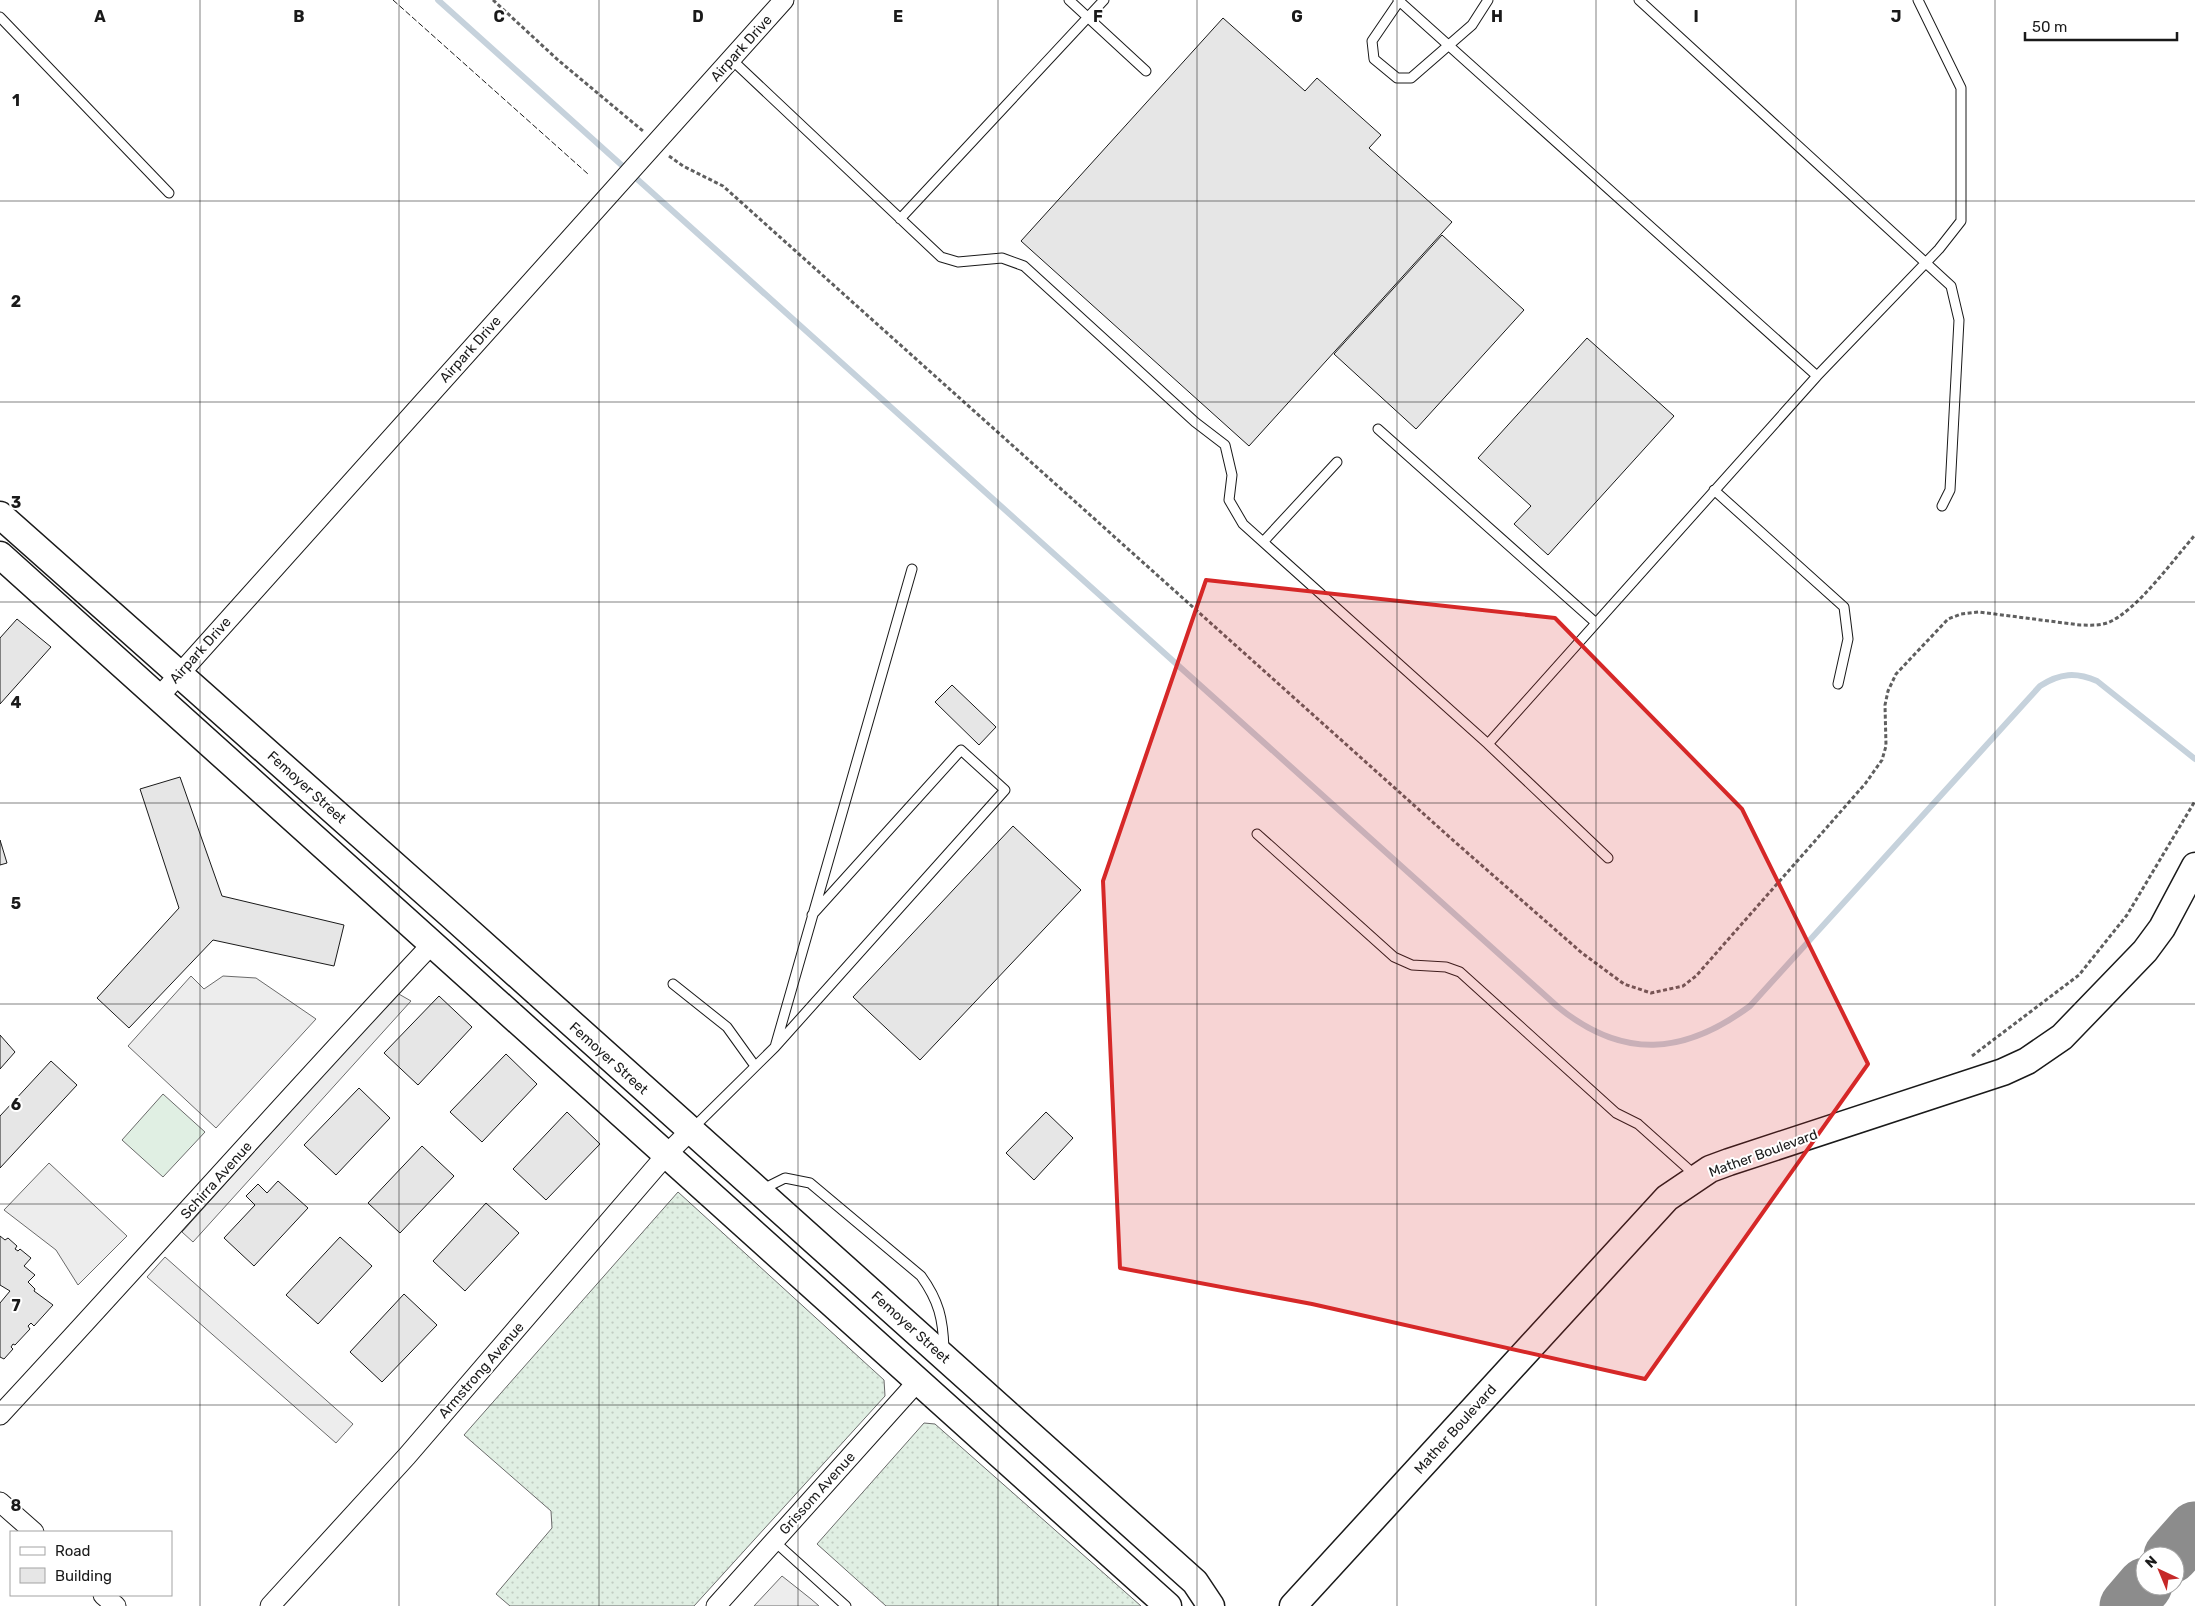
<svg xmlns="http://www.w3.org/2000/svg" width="2195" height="1606" font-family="Rubik,sans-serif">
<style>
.grass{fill:url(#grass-dots);stroke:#6a6a6a}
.garden{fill:#e0efe3;stroke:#6a6a6a}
.parking{fill:#ededed;stroke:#6a6a6a}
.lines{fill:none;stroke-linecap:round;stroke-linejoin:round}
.stream{stroke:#c6d2dc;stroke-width:6}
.taxiway{stroke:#8c8c8c;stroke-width:55}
.building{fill:#e6e6e6;stroke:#1a1a1a}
.lane-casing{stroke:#1a1a1a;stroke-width:11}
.street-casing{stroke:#1a1a1a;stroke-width:21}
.secondary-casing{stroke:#1a1a1a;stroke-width:29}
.path{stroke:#5f5f5f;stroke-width:3;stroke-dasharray:4 2.5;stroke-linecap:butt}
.lane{stroke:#fff;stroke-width:9}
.street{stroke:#fff;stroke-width:19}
.secondary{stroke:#fff;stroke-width:26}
.fence{stroke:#1a1a1a;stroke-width:1;stroke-dasharray:6 2.5;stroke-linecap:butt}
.marked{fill:#d62828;fill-opacity:0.2;stroke:#d62828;stroke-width:4;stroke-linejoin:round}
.grid{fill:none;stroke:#1a1a1a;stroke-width:1;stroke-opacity:0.55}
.labels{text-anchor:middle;stroke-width:4;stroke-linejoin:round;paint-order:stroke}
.street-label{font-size:14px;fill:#1a1a1a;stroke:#fff}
.grid-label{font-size:16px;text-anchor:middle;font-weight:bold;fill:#1a1a1a;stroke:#fff;stroke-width:4;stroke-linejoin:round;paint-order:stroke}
</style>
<defs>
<pattern id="grass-dots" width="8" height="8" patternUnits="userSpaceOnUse" patternTransform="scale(1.25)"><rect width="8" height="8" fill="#e0efe3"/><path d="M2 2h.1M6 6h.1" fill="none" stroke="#c0ccc2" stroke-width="1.8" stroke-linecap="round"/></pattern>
</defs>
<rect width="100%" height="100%" fill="#fff"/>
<path class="grass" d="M 678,1192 L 884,1380 L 885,1396 L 694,1606 L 510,1606 L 496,1594 L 552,1528 L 551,1511 L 464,1435 Z
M 924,1423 L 935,1424 L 1141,1606 L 886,1606 L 817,1544 Z"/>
<path class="garden" d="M 163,1094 L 205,1132 L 163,1177 L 122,1140 Z"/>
<path class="parking" d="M 191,976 L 204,989 L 223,976 L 256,978 L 316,1019 L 216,1128 L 128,1046 Z
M 397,993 L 411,1001 L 193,1242 L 182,1232 Z
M 49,1163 L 127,1236 L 78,1285 L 56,1250 L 4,1210 Z
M 165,1257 L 353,1424 L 336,1443 L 147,1277 Z
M 782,1576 L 811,1599 L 819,1606 L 754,1606 Z"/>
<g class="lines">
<path class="stream" d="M 438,0 L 1558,1007 C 1623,1060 1684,1055 1750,1006 L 2040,686 C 2060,673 2076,672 2097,681 L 2195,759"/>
<path class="taxiway" d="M 2171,1556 L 2195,1529
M 2127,1606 L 2145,1585"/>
</g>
<path class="building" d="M 1223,18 L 1305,91 L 1317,78 L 1381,135 L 1369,148 L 1452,222 L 1249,446 L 1021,241 Z
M 1442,235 L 1524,310 L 1416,429 L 1334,354 Z
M 1587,338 L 1674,416 L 1548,555 L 1514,524 L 1531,506 L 1478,458 Z
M 17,619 L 51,647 L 0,704 L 0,638 Z
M 952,685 L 996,727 L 979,745 L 935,702 Z
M 180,777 L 222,896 L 344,925 L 334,966 L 213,940 L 129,1028 L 97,998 L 179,908 L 140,789 Z
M 1013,826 L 1081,890 L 920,1060 L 853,997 Z
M 0,840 L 7,863 L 0,865 Z
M 439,996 L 472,1027 L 418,1085 L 384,1053 Z
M 0,1035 L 15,1052 L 0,1069 Z
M 506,1054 L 537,1084 L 482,1142 L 450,1112 Z
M 51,1061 L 77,1085 L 0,1168 L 0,1116 Z
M 359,1088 L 390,1118 L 336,1175 L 304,1145 Z
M 567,1112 L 600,1144 L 546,1200 L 513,1169 Z
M 1046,1112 L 1073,1138 L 1034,1180 L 1006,1153 Z
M 422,1146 L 454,1176 L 400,1233 L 368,1203 Z
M 278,1181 L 308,1208 L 254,1266 L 224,1238 L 255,1205 L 246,1196 L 258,1184 L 267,1193 Z
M 486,1203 L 519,1233 L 465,1291 L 433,1261 Z
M 0,1236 L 5,1240 L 8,1238 L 17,1246 L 15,1249 L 18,1251 L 20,1249 L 31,1258 L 24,1266 L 35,1275 L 28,1282 L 35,1289 L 34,1291 L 53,1305 L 34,1326 L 31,1323 L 28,1326 L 30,1329 L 15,1345 L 13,1344 L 11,1347 L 13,1349 L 4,1359 L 0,1357 L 0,1303 L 10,1291 L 0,1285 Z
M 340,1237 L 372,1266 L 318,1324 L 286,1295 Z
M 404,1294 L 437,1325 L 382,1382 L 350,1352 Z"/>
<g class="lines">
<g class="lane-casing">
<path id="lane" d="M 1069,0 L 1146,71
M 1398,0 L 1817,376
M 1400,0 L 1372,41 L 1374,59 L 1397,78 L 1411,78 L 1472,25 L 1488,0
M 1639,0 L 1951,286 L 1959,320 L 1950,490 L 1942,506
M 0,17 L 169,193
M 731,59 L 941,257 L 958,262 L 1002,258 L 1024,266 L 1195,422 L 1225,445 L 1232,475 L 1229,500 L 1243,524 L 1488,744 L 1608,858
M 900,219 L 1104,0
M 1378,429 L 1596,623
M 1714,490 L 1844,607 L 1848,639 L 1838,684
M 1263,542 L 1337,462
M 1488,744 L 1817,376 L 1939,249 L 1961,221 L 1961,88 L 1918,0
M 1257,834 L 1394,957 L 1412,965 L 1446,967 L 1460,972 L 1616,1113 L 1638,1124 L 1695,1175
M 673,984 L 727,1027 L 755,1066
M 775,1047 L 1005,790 L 961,750 L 812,915
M 692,1129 L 775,1047 L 912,569
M 761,1190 L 785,1178 L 810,1183 L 921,1276 C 939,1301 943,1319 944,1349
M 774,1541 L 846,1606"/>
</g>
<g class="street-casing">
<path id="street" d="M 158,698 L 784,0
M 0,1415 C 145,1259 286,1099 432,944
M 0,1502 L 34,1532
M 103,1595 L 116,1606
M 270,1606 L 407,1456 L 667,1154 L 690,1131
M 716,1606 L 918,1381"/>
</g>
<g class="secondary-casing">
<path id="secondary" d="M 0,515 L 454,918 L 1195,1582 L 1211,1606
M 0,555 L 1168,1606
M 1293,1606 L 1667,1198 L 1710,1169 L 1729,1162 L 2003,1072 L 2027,1061 L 2062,1037 L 2145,951 L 2162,928 L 2195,866"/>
</g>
<path class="path" d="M 493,0 L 558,60 L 643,131
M 669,156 L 683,166 L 723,186 L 1455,842 L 1582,953 L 1624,984 L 1651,993 L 1683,986 L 1696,976 L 1865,784 L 1882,760 L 1886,746 L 1885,705 L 1888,691 L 1896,674 L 1948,619 L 1961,614 L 1979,612 L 2080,625 C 2089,625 2098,626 2107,623 C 2136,612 2173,560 2195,535
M 1972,1056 L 2079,975 L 2127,915 L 2195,801"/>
<use href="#lane" class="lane"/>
<use href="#street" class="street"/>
<use href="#secondary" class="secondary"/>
<path class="fence" d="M 393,0 L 588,174"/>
</g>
<path class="marked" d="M 1206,580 L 1555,618 L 1742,809 L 1868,1064 L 1645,1379 L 1312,1304 L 1120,1268 L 1103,881 Z"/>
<path class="grid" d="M 200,0 L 200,1606M 399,0 L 399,1606M 599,0 L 599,1606M 798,0 L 798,1606M 998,0 L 998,1606M 1197,0 L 1197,1606M 1397,0 L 1397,1606M 1596,0 L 1596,1606M 1796,0 L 1796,1606M 1995,0 L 1995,1606M 0,201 L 2195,201M 0,402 L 2195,402M 0,602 L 2195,602M 0,803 L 2195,803M 0,1004 L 2195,1004M 0,1204 L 2195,1204M 0,1405 L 2195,1405"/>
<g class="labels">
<g class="street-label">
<text transform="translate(741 48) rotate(-48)" y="5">Airpark Drive</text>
<text transform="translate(470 349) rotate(-48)" y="5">Airpark Drive</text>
<text transform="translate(200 650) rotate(-48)" y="5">Airpark Drive</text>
<text transform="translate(307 787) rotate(42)" y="5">Femoyer Street</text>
<text transform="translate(609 1058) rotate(42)" y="5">Femoyer Street</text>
<text transform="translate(1763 1153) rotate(-20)" y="5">Mather Boulevard</text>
<text transform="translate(216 1180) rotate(-48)" y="5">Schirra Avenue</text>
<text transform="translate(911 1327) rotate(42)" y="5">Femoyer Street</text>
<text transform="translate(481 1370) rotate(-49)" y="5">Armstrong Avenue</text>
<text transform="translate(1455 1429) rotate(-48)" y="5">Mather Boulevard</text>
<text transform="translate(817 1493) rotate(-48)" y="5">Grissom Avenue</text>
</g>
</g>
<g class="grid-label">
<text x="100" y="22">A</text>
<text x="299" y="22">B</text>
<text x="499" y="22">C</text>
<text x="698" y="22">D</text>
<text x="898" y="22">E</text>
<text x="1098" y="22">F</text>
<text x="1297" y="22">G</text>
<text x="1497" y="22">H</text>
<text x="1696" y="22">I</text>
<text x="1896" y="22">J</text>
<text x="16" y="106">1</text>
<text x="16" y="307">2</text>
<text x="16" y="508">3</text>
<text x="16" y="708">4</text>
<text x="16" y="909">5</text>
<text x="16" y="1110">6</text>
<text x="16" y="1311">7</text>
<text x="16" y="1511">8</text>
</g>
<rect x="10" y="1531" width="162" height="65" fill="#ffffff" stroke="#a3a3a3"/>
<rect x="20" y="1547" width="25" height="8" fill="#ffffff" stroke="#a3a3a3"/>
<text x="55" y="1556" font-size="15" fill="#1a1a1a">Road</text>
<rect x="20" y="1568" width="25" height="15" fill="#e6e6e6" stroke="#a3a3a3"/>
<text x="55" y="1581" font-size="15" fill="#1a1a1a">Building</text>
<g transform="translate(2160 1571) rotate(316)"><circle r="24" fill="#ffffff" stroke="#a3a3a3"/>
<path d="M0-4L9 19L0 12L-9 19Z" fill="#c62828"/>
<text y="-8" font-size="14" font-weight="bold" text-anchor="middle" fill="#1a1a1a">N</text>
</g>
<path d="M2025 32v8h152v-8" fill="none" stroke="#1a1a1a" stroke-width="2.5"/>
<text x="2032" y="32" font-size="15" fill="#1a1a1a" stroke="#ffffff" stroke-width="4" paint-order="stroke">50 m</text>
</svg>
